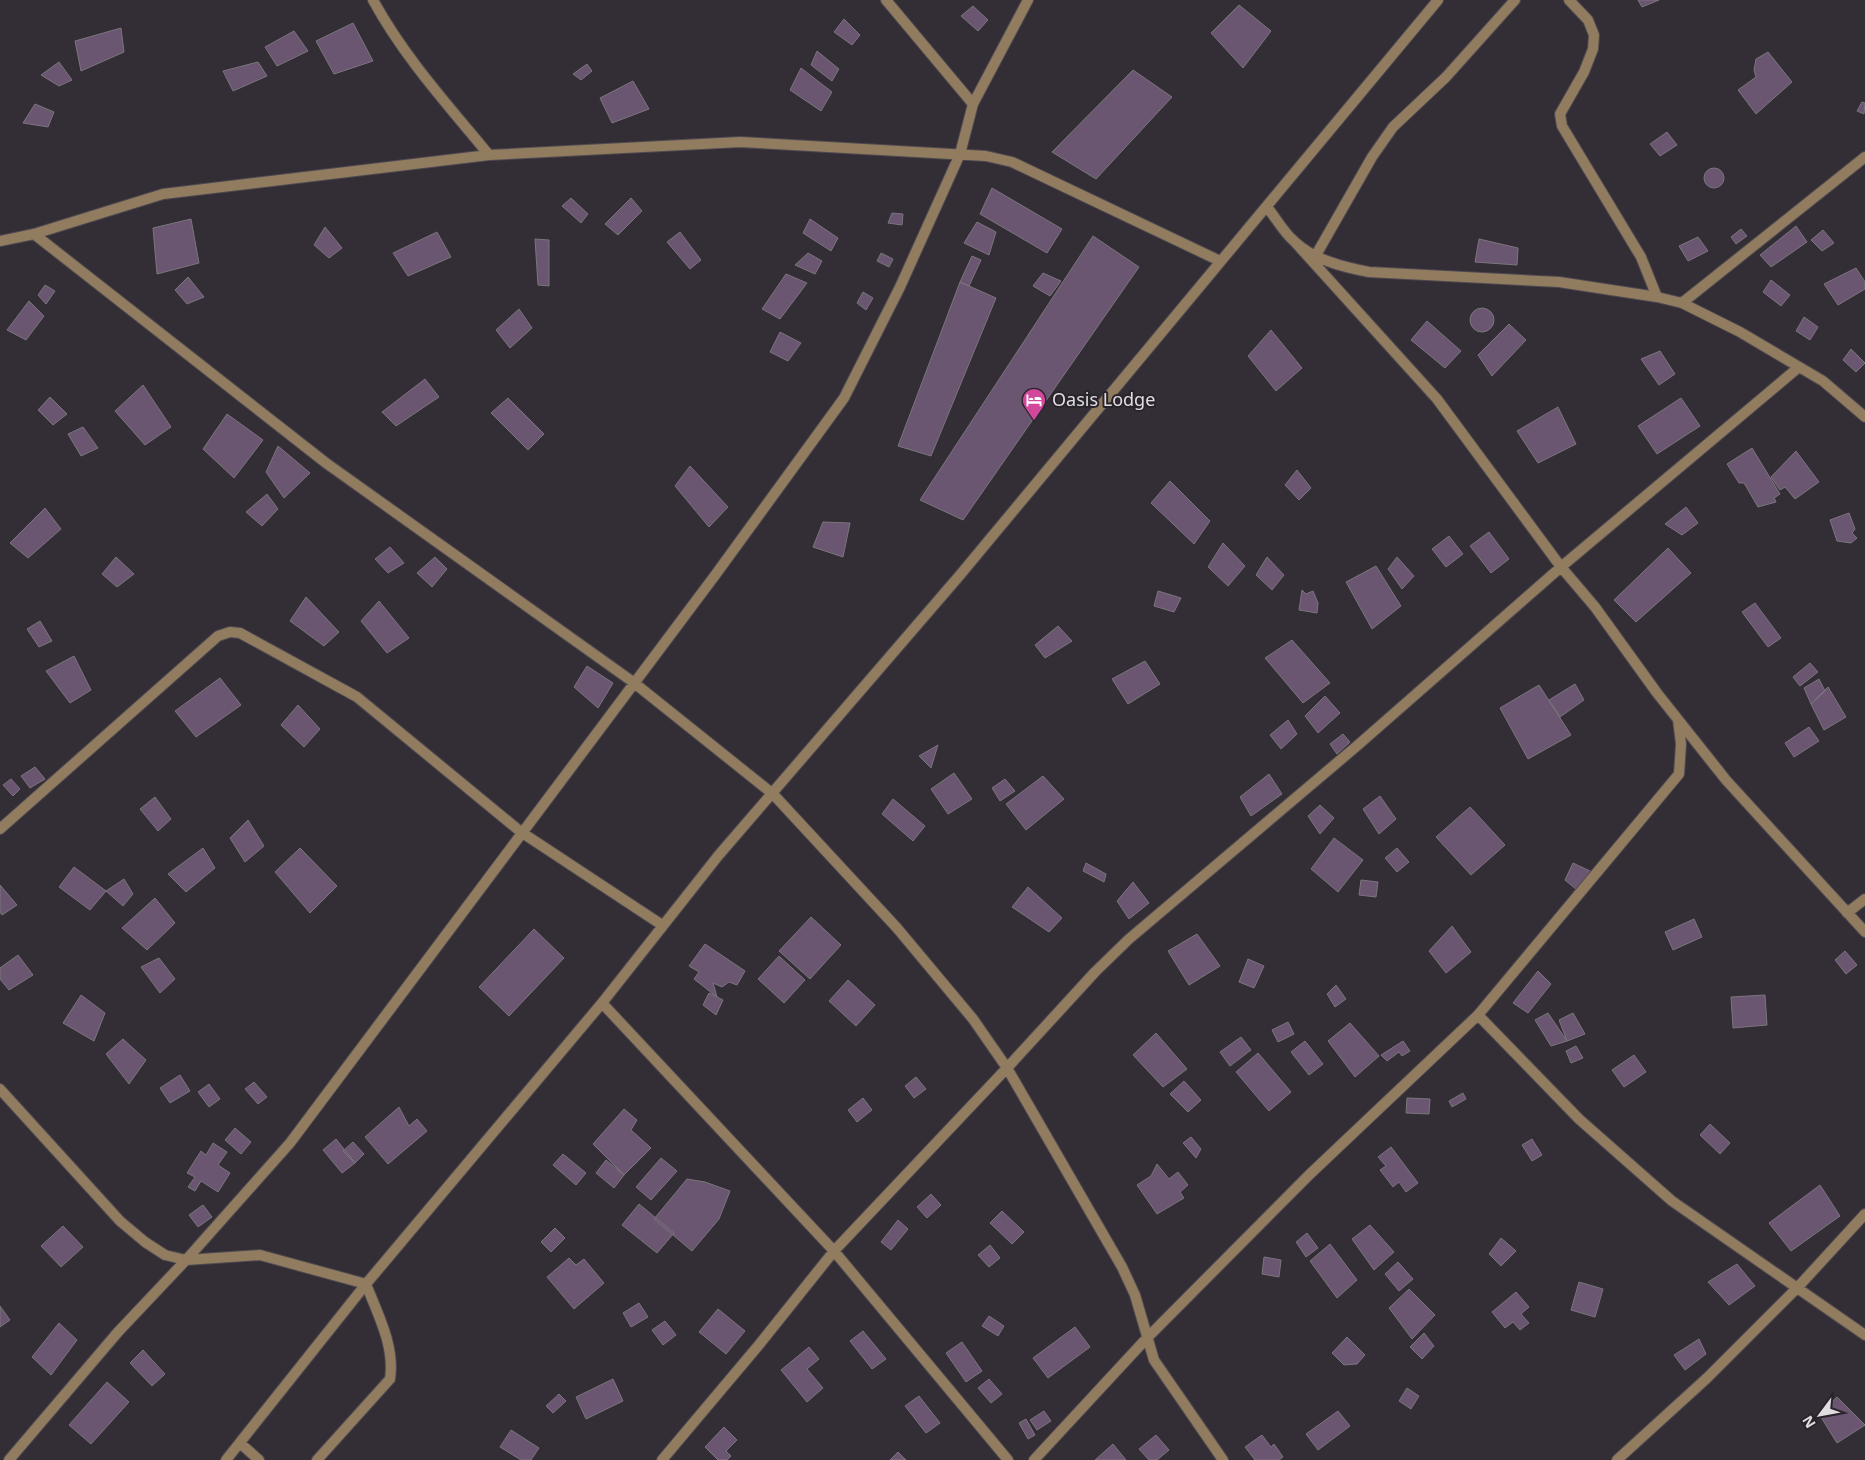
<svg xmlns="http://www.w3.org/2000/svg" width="1865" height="1460" font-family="'Noto Sans',sans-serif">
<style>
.building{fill:#6a5671;stroke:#7b757d}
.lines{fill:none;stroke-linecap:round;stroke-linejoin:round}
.minor-casing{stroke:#4f4a51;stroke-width:12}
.minor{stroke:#917c5f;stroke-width:10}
.labels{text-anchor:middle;stroke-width:4;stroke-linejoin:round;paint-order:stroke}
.poi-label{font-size:18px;fill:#e0dde1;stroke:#29242b;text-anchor:start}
</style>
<rect width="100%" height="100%" fill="#332e35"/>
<path class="building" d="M 1638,0 L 1659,0 L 1642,7 Z
M 1239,5 L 1271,31 L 1243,68 L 1211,33 Z
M 973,6 L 988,20 L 978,31 L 961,16 Z
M 844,19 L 860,35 L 852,45 L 834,32 Z
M 353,23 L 373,61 L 334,74 L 316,41 Z
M 121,28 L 124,52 L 81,71 L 75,41 Z
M 294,31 L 308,51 L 277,66 L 265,47 Z
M 817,51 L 839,69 L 832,81 L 811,65 Z
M 1768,52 L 1792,82 L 1756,114 L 1738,90 L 1756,77 L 1754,70 L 1756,59 Z
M 59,62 L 72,80 L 59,86 L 41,75 Z
M 258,62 L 267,76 L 233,91 L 223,71 Z
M 587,64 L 592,71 L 581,80 L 573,74 Z
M 801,68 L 832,92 L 821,111 L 790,90 Z
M 1133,70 L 1172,97 L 1096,179 L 1052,152 Z
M 633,81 L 649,109 L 612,123 L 600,98 Z
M 1862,102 L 1865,103 L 1864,114 L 1857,111 Z
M 35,104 L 54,112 L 48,127 L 23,123 Z
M 1667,132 L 1677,145 L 1660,156 L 1650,144 Z
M1704 178a10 10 0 1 1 20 0a10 10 0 1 1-20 0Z
M 992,188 L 1062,229 L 1047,253 L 980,214 Z
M 571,198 L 588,214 L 581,223 L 562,206 Z
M 631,198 L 642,211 L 618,235 L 605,224 Z
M 892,213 L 903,214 L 902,225 L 888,223 Z
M 191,219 L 199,263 L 157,274 L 153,228 Z
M 810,219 L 838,238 L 831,251 L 803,233 Z
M 977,222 L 996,232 L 989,255 L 964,243 Z
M 1796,226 L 1807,242 L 1771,267 L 1760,255 Z
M 325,227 L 342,248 L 329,258 L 314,245 Z
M 1741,229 L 1747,236 L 1736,244 L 1731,237 Z
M 1823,230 L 1834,243 L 1822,251 L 1811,240 Z
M 437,232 L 451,257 L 408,276 L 393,253 Z
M 680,232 L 701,260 L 690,269 L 667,242 Z
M 1093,236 L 1139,267 L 963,520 L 920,500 Z
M 1698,237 L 1708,251 L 1688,261 L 1679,246 Z
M 535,239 L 549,240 L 549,286 L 538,285 Z
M 1479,239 L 1518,248 L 1517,265 L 1475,262 Z
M 808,253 L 822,261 L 815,274 L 795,265 Z
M 881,253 L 893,259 L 889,267 L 877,261 Z
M 972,256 L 981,260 L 969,286 L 960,282 Z
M 1856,268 L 1865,282 L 1865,289 L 1838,305 L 1824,284 Z
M 1043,273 L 1061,281 L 1050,296 L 1033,286 Z
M 786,274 L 807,283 L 780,319 L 762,309 Z
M 188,277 L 204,297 L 187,304 L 175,290 Z
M 1771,280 L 1790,295 L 1781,306 L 1763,292 Z
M 960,282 L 996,298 L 931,456 L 898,446 Z
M 45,285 L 55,291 L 46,304 L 38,295 Z
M 863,292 L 873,298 L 866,310 L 857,303 Z
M 29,301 L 44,316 L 26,340 L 7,330 Z
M1470 320a12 12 0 1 1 24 0a12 12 0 1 1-24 0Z
M 519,309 L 532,328 L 510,348 L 496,330 Z
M 1804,317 L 1818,327 L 1810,340 L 1796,331 Z
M 1427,321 L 1461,351 L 1445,368 L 1411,340 Z
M 1509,324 L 1526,340 L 1492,376 L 1478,355 Z
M 1271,330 L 1302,368 L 1276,391 L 1248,356 Z
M 780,332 L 801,343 L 788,361 L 770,352 Z
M 1851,349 L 1865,363 L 1856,372 L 1843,360 Z
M 1660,351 L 1675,374 L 1659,385 L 1641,359 Z
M 425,379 L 439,397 L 396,426 L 382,412 Z
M 143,385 L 171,427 L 145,445 L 115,411 Z
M 50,397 L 67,414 L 53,425 L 38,410 Z
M 508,398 L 544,434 L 528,450 L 491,413 Z
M 1681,398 L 1700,426 L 1657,454 L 1638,426 Z
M 1558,407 L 1576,444 L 1538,463 L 1517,431 Z
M 227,414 L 263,440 L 234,478 L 203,449 Z
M 83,427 L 98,448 L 81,456 L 68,434 Z
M 278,446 L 310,473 L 284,498 L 266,472 Z
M 1752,448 L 1780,494 L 1774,498 L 1776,502 L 1758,507 L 1744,483 L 1739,483 L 1727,464 Z
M 1796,451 L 1819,482 L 1795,499 L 1785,487 L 1780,490 L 1771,477 Z
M 690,466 L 728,507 L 709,527 L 675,486 Z
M 1297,470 L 1311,488 L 1299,500 L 1285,485 Z
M 1170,481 L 1210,521 L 1194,544 L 1151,503 Z
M 267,494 L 278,509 L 262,526 L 246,512 Z
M 1686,507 L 1698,523 L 1682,535 L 1665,524 Z
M 45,508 L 61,529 L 28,558 L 10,543 Z
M 1849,513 L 1855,529 L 1852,533 L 1857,538 L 1851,543 L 1837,541 L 1830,520 Z
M 823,522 L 850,523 L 843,557 L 813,547 Z
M 1489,532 L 1509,559 L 1491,573 L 1470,546 Z
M 1449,536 L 1463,554 L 1446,567 L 1432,549 Z
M 1223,543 L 1245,566 L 1228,586 L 1208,567 Z
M 390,547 L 404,563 L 388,573 L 375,559 Z
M 1668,548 L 1691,573 L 1636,622 L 1614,600 Z
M 116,557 L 134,574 L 117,587 L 102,574 Z
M 435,557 L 447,569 L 432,587 L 417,573 Z
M 1267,557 L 1284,575 L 1272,590 L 1256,575 Z
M 1397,557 L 1414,576 L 1402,589 L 1388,569 Z
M 1376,566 L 1401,606 L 1372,629 L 1346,582 Z
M 1302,590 L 1306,594 L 1313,591 L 1318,603 L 1317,613 L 1299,610 Z
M 1158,591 L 1181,598 L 1174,612 L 1154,606 Z
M 306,597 L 339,632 L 324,646 L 290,621 Z
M 379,601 L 409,638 L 387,653 L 361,621 Z
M 1755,603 L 1781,638 L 1768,647 L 1742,612 Z
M 40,621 L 52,641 L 39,647 L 27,629 Z
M 1058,626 L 1072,641 L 1045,658 L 1035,645 Z
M 1292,640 L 1330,683 L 1303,703 L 1265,658 Z
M 74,656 L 91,690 L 70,703 L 46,671 Z
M 1145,661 L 1160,684 L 1128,704 L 1112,679 Z
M 1810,663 L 1818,672 L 1800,686 L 1793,677 Z
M 587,666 L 613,683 L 598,708 L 574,687 Z
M 220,678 L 241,705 L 196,737 L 175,711 Z
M 1819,679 L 1825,691 L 1811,704 L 1804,688 Z
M 1575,684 L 1584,700 L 1560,717 L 1549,700 Z
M 1539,685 L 1571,735 L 1528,759 L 1500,708 Z
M 1828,687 L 1846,717 L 1824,730 L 1811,704 Z
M 1325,696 L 1340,713 L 1318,733 L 1305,716 Z
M 298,705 L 320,729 L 304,747 L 281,725 Z
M 1288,720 L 1297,734 L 1281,749 L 1270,735 Z
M 1809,727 L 1819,741 L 1794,757 L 1785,743 Z
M 1343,734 L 1350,742 L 1337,754 L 1330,744 Z
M 938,745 L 931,768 L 919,756 Z
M 35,767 L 45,779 L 30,788 L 21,776 Z
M 954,773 L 972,799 L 948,814 L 931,789 Z
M 1269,774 L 1282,794 L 1251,816 L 1240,797 Z
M 1043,776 L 1064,799 L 1026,830 L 1006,804 Z
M 11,779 L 20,789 L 13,796 L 3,785 Z
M 1005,779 L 1015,791 L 1000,801 L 992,788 Z
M 1380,796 L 1396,819 L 1379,834 L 1363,809 Z
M 155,797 L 171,819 L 158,831 L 140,809 Z
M 893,799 L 925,826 L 913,841 L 882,814 Z
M 1320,805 L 1334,818 L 1320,834 L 1308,816 Z
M 1470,807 L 1505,845 L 1471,875 L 1436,837 Z
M 248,820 L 264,846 L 245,862 L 230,838 Z
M 1334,838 L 1363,860 L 1338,892 L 1311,869 Z
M 203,848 L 215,868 L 186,892 L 168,874 Z
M 300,848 L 337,886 L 310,913 L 275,872 Z
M 1397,848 L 1409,862 L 1397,872 L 1385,858 Z
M 1086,863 L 1106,874 L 1104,882 L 1083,871 Z
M 1573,863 L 1592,872 L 1577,890 L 1565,880 Z
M 74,867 L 106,891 L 90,910 L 59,887 Z
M 124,879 L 133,894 L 123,906 L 106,891 Z
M 1361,880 L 1378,882 L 1376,897 L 1359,895 Z
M 1133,882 L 1149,903 L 1129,919 L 1117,901 Z
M 0,885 L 17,905 L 2,915 L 0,912 Z
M 1028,887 L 1062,918 L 1049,932 L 1012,907 Z
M 155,898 L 175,923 L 147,950 L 122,928 Z
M 811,917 L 841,945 L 810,979 L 779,951 Z
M 1694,919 L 1702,937 L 1673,950 L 1665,932 Z
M 1452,926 L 1471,952 L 1446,973 L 1429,951 Z
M 534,929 L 564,958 L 509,1016 L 479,987 Z
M 1197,934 L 1220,966 L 1189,985 L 1168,951 Z
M 705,944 L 745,971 L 737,985 L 729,982 L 722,987 L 713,983 L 717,997 L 694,979 L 699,972 L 689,966 Z
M 1845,951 L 1857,965 L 1846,974 L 1835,960 Z
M 18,955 L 33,975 L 9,990 L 0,979 L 0,968 Z
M 779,956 L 805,980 L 784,1003 L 758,979 Z
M 159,958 L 175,979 L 160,993 L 141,967 Z
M 1248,959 L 1264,966 L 1254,988 L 1239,982 Z
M 1538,971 L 1551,984 L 1528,1013 L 1513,1003 Z
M 848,980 L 875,1005 L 856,1026 L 829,1001 Z
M 1336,985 L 1346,999 L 1335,1007 L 1327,994 Z
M 709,993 L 723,1000 L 716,1015 L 703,1005 Z
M 81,995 L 105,1013 L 94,1041 L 63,1023 Z
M 1765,995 L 1767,1025 L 1733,1028 L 1731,997 Z
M 1548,1013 L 1567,1041 L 1551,1046 L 1535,1020 Z
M 1573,1013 L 1585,1034 L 1567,1041 L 1559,1020 Z
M 1288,1022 L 1294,1034 L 1278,1042 L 1272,1030 Z
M 1350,1023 L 1379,1056 L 1355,1077 L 1328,1041 Z
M 1156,1033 L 1187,1069 L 1163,1087 L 1133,1055 Z
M 1241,1037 L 1251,1050 L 1230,1066 L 1220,1052 Z
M 123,1039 L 146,1060 L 129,1084 L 106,1054 Z
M 1305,1041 L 1323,1064 L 1309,1075 L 1291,1052 Z
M 1403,1041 L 1410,1051 L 1402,1056 L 1399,1052 L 1387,1061 L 1381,1055 Z
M 1576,1046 L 1583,1058 L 1571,1063 L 1566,1051 Z
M 1258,1053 L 1291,1092 L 1269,1111 L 1236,1072 Z
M 1634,1055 L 1646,1072 L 1624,1087 L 1612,1070 Z
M 180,1075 L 190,1091 L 170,1103 L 160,1088 Z
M 916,1077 L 926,1089 L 914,1098 L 905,1086 Z
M 1184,1081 L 1201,1100 L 1188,1112 L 1170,1094 Z
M 254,1082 L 267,1097 L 258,1104 L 245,1089 Z
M 209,1084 L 220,1099 L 209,1107 L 198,1092 Z
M 1463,1093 L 1466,1099 L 1452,1107 L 1449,1101 Z
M 863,1098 L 872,1110 L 857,1122 L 848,1110 Z
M 1407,1098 L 1430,1099 L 1429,1114 L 1406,1113 Z
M 399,1107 L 409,1126 L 417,1119 L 427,1131 L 388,1164 L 365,1137 Z
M 624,1109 L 637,1120 L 631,1130 L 651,1148 L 624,1175 L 593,1144 Z
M 1710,1124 L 1730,1143 L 1720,1154 L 1700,1135 Z
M 235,1128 L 251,1142 L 241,1154 L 225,1140 Z
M 1191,1137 L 1201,1149 L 1196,1158 L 1183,1143 Z
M 336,1139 L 355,1163 L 342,1173 L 323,1150 Z
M 1532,1139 L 1542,1155 L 1532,1161 L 1522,1145 Z
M 353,1142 L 364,1154 L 355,1163 L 343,1151 Z
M 213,1143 L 227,1152 L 218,1165 L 230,1173 L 218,1192 L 201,1181 L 195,1191 L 188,1187 L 195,1177 L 187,1173 L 201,1151 L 206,1155 Z
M 1391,1147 L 1418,1183 L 1406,1192 L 1399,1182 L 1393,1187 L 1380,1170 L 1386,1166 L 1378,1157 Z
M 563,1154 L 586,1173 L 576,1185 L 553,1165 Z
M 661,1158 L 677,1171 L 651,1200 L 636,1187 Z
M 606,1160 L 624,1175 L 614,1188 L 596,1173 Z
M 1157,1164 L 1169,1179 L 1178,1172 L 1188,1185 L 1180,1192 L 1184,1198 L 1157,1214 L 1137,1185 L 1151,1176 Z
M 687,1179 L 705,1182 L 730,1191 L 719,1219 L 692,1251 L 654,1219 Z
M 1820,1185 L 1840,1216 L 1791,1251 L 1769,1223 Z
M 931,1194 L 941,1205 L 927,1218 L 917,1207 Z
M 639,1204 L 674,1233 L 657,1253 L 622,1225 Z
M 203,1205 L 212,1217 L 198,1227 L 189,1215 Z
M 1002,1211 L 1024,1232 L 1012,1244 L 990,1223 Z
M 898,1220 L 908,1229 L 891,1250 L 881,1242 Z
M 1370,1225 L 1394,1252 L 1374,1270 L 1352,1239 Z
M 63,1226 L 83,1247 L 61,1267 L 41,1246 Z
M 555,1228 L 565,1238 L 551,1252 L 541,1242 Z
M 1307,1233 L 1318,1248 L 1306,1257 L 1296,1242 Z
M 1501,1238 L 1516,1251 L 1501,1266 L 1489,1254 Z
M 1330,1244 L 1357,1280 L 1337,1298 L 1310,1261 Z
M 990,1245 L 1000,1258 L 989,1267 L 978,1255 Z
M 1264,1257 L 1281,1260 L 1279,1277 L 1262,1274 Z
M 569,1258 L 576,1265 L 584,1259 L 604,1283 L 574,1309 L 547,1277 Z
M 1398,1262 L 1413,1279 L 1399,1291 L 1385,1274 Z
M 1737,1264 L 1755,1286 L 1729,1305 L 1708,1282 Z
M 1579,1282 L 1603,1289 L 1595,1317 L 1571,1310 Z
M 1409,1289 L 1435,1315 L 1412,1339 L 1389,1308 Z
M 1516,1292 L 1529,1307 L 1521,1314 L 1529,1323 L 1520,1330 L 1513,1322 L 1505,1328 L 1492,1312 Z
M 639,1303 L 648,1317 L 631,1327 L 623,1313 Z
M 0,1306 L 10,1320 L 0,1327 Z
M 718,1309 L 745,1331 L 726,1354 L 699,1332 Z
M 989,1316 L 1004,1326 L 998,1336 L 982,1326 Z
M 665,1321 L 676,1335 L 663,1345 L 652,1330 Z
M 59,1323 L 77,1340 L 51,1375 L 32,1357 Z
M 1075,1327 L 1090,1347 L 1048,1378 L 1033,1358 Z
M 863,1331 L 886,1359 L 872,1369 L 850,1341 Z
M 1424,1333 L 1434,1346 L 1422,1359 L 1410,1347 Z
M 1347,1337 L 1365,1355 L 1357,1364 L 1344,1365 L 1332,1353 Z
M 1699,1339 L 1706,1354 L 1685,1370 L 1674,1355 Z
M 962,1342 L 982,1371 L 966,1382 L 946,1353 Z
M 809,1347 L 819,1359 L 807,1369 L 823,1388 L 807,1402 L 781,1370 Z
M 143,1350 L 165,1374 L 152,1386 L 130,1363 Z
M 613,1379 L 623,1401 L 586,1419 L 576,1397 Z
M 989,1379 L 1002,1394 L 991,1403 L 978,1388 Z
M 107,1382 L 129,1402 L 91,1444 L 69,1425 Z
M 1407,1388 L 1419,1396 L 1411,1409 L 1399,1401 Z
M 559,1394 L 566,1401 L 553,1413 L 546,1406 Z
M 919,1396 L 940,1423 L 926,1433 L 905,1406 Z
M 1837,1397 L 1865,1425 L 1837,1443 L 1819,1414 Z
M 1044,1411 L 1051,1421 L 1037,1430 L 1030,1420 Z
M 1338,1411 L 1350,1426 L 1318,1450 L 1306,1434 Z
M 1026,1419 L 1035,1435 L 1028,1439 L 1019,1423 Z
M 724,1427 L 737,1440 L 726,1451 L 731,1456 L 727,1460 L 718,1460 L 705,1447 Z
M 511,1430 L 539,1448 L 531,1460 L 521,1460 L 500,1447 Z
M 1156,1435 L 1169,1450 L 1157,1460 L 1149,1460 L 1139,1449 Z
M 1262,1435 L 1271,1447 L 1274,1444 L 1283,1457 L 1279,1460 L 1255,1460 L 1245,1447 Z
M 1113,1444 L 1126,1460 L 1095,1460 Z
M 898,1452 L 906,1460 L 890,1460 Z"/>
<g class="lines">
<g class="minor-casing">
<path id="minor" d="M 373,0 C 404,57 448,105 489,155 L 740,142 L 986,156 L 1012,162 L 1220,261
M 886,0 L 973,104
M 1569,0 L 1588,20 L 1594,35 L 1593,49 L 1584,72 L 1560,114 L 1562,126 L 1641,257 L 1657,297
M 1267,207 C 1276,218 1284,233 1294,241 C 1314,260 1343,267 1369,272 L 1559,282 L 1657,297 L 1682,303 L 1740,332 L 1823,381 L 1865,417
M 34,234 L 326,463 L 633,682 L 773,794 L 897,928 L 973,1019 L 1007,1068 L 1122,1267 L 1135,1295 L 1154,1360 L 1223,1460
M 0,241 L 34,234 L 163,194 L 489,155
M 1294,241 L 1437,399 L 1561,567 L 1595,607 L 1657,693 L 1726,780 L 1865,932
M 1316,255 L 1372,157 L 1393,127 L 1446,77 L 1515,0
M 1682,303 L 1865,157
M 0,829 L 218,636 L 230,632 L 240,633 L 357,697 L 521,832 L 662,925
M 1847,913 L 1865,899
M 602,1003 L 834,1251 L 1008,1460
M 1478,1015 L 1579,1119 L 1672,1201 L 1865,1335
M 0,1089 L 120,1221 L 145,1242 L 165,1255 L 186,1260 L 260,1255 L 366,1284 C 378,1315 395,1346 390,1379 L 317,1460
M 240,1443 L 259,1460
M 9,1460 L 118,1332 L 186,1260 L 290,1143 L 716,574 L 844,398 L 900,287 L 960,154 L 973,104 L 1028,0
M 226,1460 L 366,1284 L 602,1003 L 718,856 L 960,575 L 1438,0
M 662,1460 L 758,1346 L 834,1251 L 1007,1068 L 1095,972 L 1129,939 L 1358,745 L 1561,567 L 1799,367
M 1034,1460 L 1146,1339 L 1309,1175 L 1478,1015 L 1679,774 L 1681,744 L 1678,720
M 1617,1460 L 1707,1378 L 1798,1287 L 1865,1214"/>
</g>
<use href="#minor" class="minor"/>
</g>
<defs>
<g id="hotel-pin" transform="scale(1.25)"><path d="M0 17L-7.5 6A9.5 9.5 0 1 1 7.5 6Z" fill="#d1479c" stroke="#29242b"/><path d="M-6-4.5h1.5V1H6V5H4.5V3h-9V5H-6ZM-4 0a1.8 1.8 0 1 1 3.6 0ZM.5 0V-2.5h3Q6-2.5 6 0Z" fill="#fff"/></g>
</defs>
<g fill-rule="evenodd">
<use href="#hotel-pin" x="1034" y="400"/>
</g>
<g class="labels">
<g class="poi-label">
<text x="1052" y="406">Oasis Lodge</text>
</g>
</g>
<g transform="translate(1820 1415) rotate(238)" stroke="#29242b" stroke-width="4" paint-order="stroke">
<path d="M0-4L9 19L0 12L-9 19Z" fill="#e0dde1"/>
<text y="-8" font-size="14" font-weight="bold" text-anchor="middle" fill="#e0dde1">N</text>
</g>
</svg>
